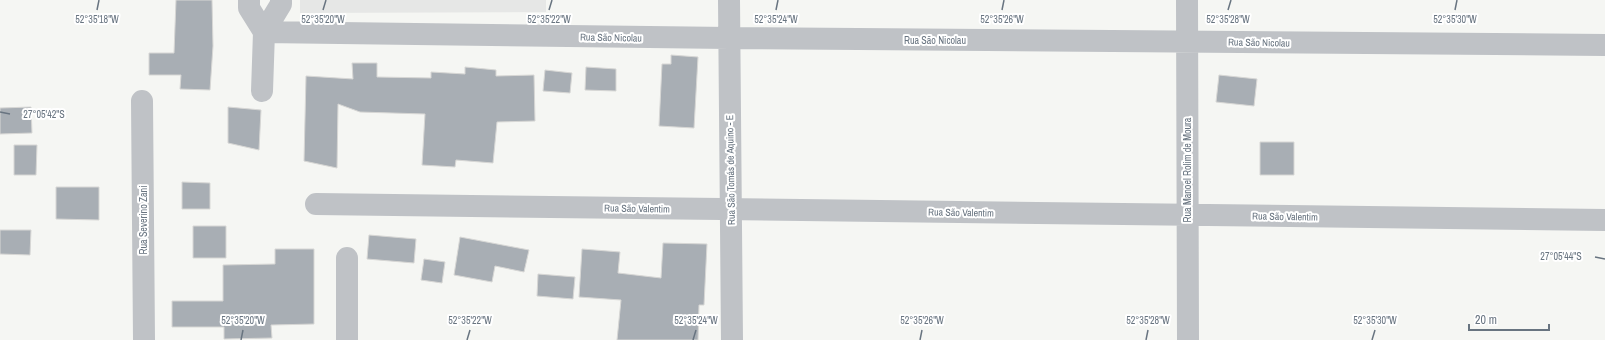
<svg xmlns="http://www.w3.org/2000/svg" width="1605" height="340" font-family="'Archivo Narrow',sans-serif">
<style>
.built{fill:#e6e7e6}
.building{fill:#a8aeb4;stroke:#d7d7d5}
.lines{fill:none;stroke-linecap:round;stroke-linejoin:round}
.minor{stroke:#bfc2c6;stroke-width:22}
.ticks{fill:none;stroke:#687480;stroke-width:1.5}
.labels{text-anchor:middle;stroke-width:4;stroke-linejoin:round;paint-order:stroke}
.street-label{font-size:10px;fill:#687480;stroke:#fff}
.ticks-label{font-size:10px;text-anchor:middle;fill:#687480;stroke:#fff;stroke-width:4;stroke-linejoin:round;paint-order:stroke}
</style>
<rect width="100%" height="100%" fill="#f5f6f3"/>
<path class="built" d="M 300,0 L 546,0 L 546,12 L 300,13 Z"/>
<path class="building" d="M 176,0 L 212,0 L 213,46 L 210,90 L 180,89 L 181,75 L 149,75 L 149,53 L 174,53 Z
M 671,55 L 698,57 L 694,128 L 659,126 L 662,64 L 671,64 Z
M 352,63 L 377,63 L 377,77 L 431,78 L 431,72 L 465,74 L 465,67 L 496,70 L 496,76 L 534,75 L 535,121 L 497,122 L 493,163 L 456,160 L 455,167 L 422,165 L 425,114 L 360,112 L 338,104 L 337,168 L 304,161 L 306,76 L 353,79 Z
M 586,67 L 616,69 L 616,91 L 585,90 Z
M 545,70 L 572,73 L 570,93 L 543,91 Z
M 1219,75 L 1257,79 L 1254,106 L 1216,102 Z
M 31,107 L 32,133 L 0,134 L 0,108 Z
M 228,107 L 261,110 L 259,150 L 228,143 Z
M 1260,142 L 1294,142 L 1294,175 L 1260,175 Z
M 14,145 L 37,145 L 36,175 L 14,175 Z
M 182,182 L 210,183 L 210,209 L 182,209 Z
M 56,187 L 99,187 L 99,220 L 56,219 Z
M 193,226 L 226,226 L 226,258 L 193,258 Z
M 0,230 L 31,230 L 30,255 L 0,254 Z
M 369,235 L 416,239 L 414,263 L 367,259 Z
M 460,237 L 529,250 L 524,272 L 495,266 L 492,282 L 454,275 Z
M 663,243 L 707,244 L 704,305 L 699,305 L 698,340 L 617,340 L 621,300 L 579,297 L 582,249 L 620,252 L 618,273 L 661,278 Z
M 275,249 L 314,249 L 314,324 L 271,325 L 272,338 L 224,339 L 224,327 L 172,327 L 172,301 L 223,301 L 223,265 L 275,264 Z
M 424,259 L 445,262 L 442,283 L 421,280 Z
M 538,274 L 575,277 L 573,299 L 537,296 Z"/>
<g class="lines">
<path class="minor" d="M 249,0 L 249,8 L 264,32
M 729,0 L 732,340
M 1187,0 L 1188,340
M 264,32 L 729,38 L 1605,45
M 262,91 L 264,32 L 281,4 L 281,0
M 142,101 L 144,340
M 316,204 L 1605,220
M 347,258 L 347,340"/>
</g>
<path class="ticks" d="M 97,10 L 99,0M 323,10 L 326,0M 549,10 L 552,0M 776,10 L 778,0M 1002,10 L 1004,0M 1228,10 L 1231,0M 1455,10 L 1457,0M 0,112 L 10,114M 1595,257 L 1605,259M 241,340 L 243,330M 467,340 L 470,330M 693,340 L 696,330M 920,340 L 922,330M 1146,340 L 1148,330M 1372,340 L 1375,330"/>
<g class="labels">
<g class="street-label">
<text transform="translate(611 37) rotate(1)" y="4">Rua São Nicolau</text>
<text x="935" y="44">Rua São Nicolau</text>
<text transform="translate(1259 42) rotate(1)" y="4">Rua São Nicolau</text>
<text transform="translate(730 170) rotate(-91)" y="4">Rua São Tomás de Aquino - E</text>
<text transform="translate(1187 170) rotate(-90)" y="4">Rua Manoel Rolim de Moura</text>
<text transform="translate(637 208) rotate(1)" y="4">Rua São Valentim</text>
<text transform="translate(961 212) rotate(1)" y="4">Rua São Valentim</text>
<text transform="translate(1285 216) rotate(1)" y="4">Rua São Valentim</text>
<text transform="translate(143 220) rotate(-90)" y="4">Rua Severino Zani</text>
</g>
</g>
<g class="ticks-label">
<text x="776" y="23">52°35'24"W</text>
<text x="1228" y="23">52°35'28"W</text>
<text x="97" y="23">52°35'18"W</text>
<text x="323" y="23">52°35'20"W</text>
<text x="549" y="23">52°35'22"W</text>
<text x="1002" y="23">52°35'26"W</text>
<text x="1455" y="23">52°35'30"W</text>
<text x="44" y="118">27°05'42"S</text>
<text x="1561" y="260">27°05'44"S</text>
<text x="243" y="324">52°35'20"W</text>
<text x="470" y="324">52°35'22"W</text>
<text x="696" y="324">52°35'24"W</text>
<text x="922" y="324">52°35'26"W</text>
<text x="1148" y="324">52°35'28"W</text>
<text x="1375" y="324">52°35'30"W</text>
</g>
<path d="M1469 324v6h80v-6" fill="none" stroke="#687480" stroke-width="2"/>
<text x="1475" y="324" font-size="12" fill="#687480" stroke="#ffffff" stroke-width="3" paint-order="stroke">20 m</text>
</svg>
